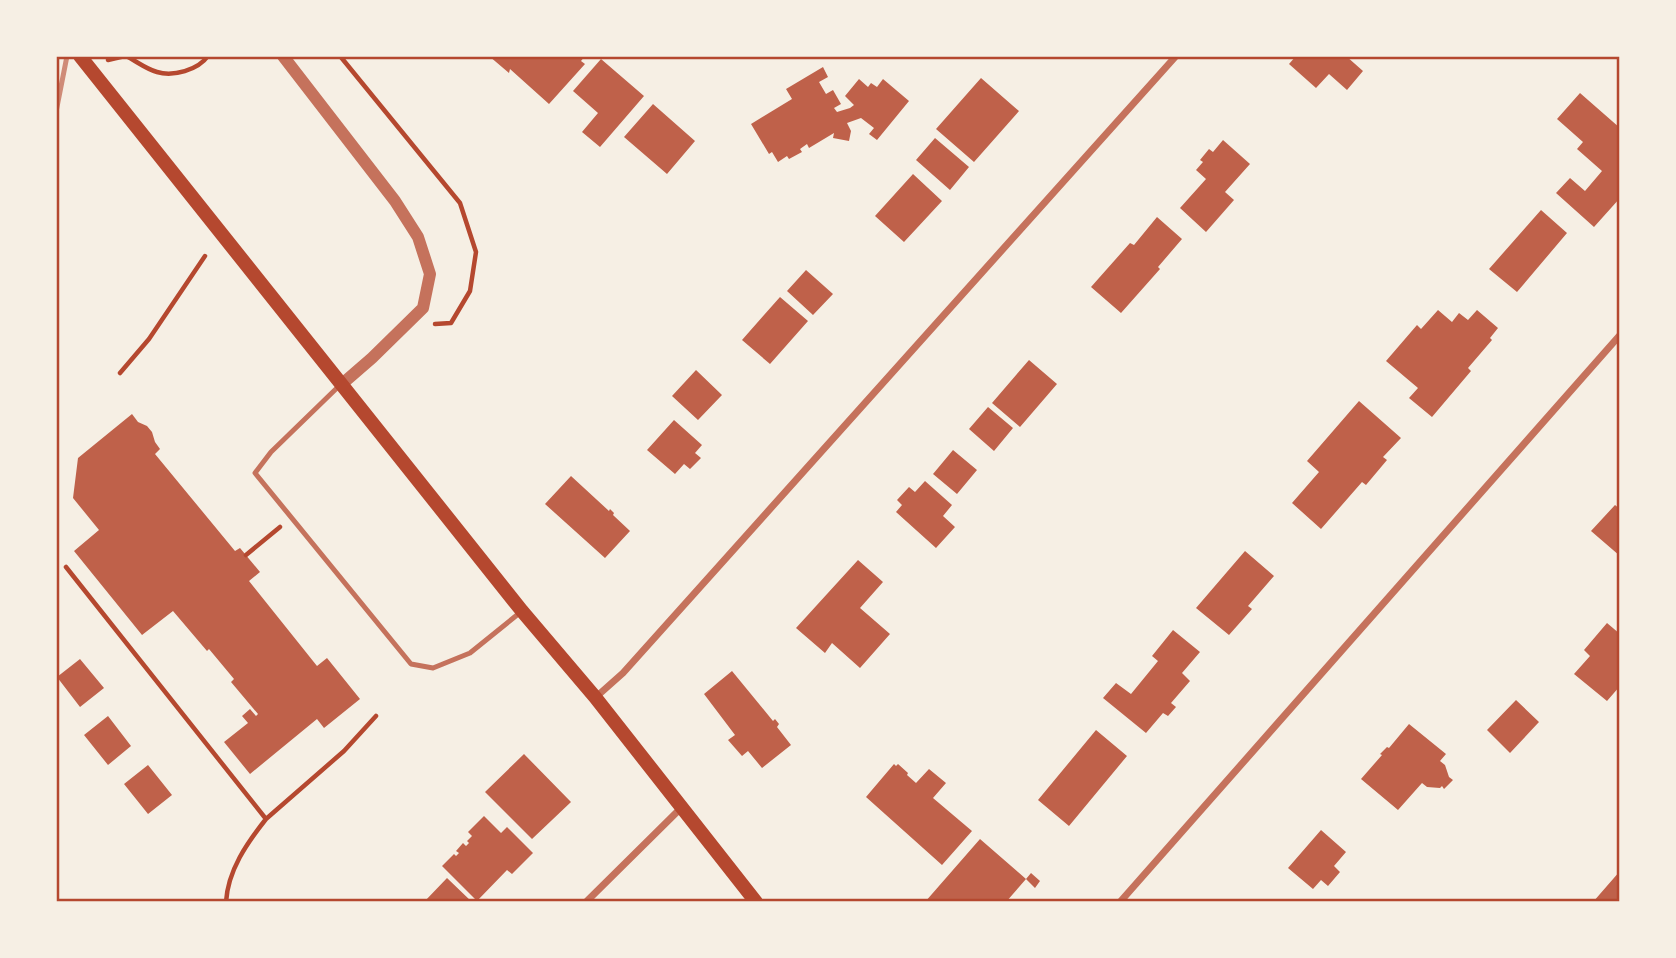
<svg xmlns="http://www.w3.org/2000/svg" width="1676" height="958" font-family="'Libre Baskerville',serif">
<style>
.building{fill:#bf614a}
.lines{fill:none;stroke-linecap:round;stroke-linejoin:round}
.path{stroke:#b5482f;stroke-width:4.5}
.service{stroke:#c5725c;stroke-width:5}
.minor{stroke:#c5725c;stroke-width:7}
.tertiary{stroke:#c5725c;stroke-width:12}
.secondary{stroke:#b5482f;stroke-width:14}
.rail{stroke:#cf8b77;stroke-width:5}
.neatline{fill:none;stroke:#b5482f;stroke-width:2.5}
</style>
<rect width="100%" height="100%" fill="#f6efe4"/>
<path class="building" d="M 489,56 L 585,56 L 581,61 L 585,64 L 549,104 L 510,69 L 509,73 Z
M 1296,56 L 1346,56 L 1363,71 L 1347,90 L 1329,74 L 1316,88 L 1289,64 Z
M 601,59 L 644,96 L 600,147 L 582,132 L 598,113 L 573,91 Z
M 823,67 L 828,77 L 819,82 L 826,94 L 833,90 L 841,104 L 834,108 L 837,112 L 850,108 L 854,105 L 845,96 L 859,79 L 868,87 L 871,83 L 877,87 L 883,79 L 909,101 L 877,140 L 869,134 L 874,128 L 861,118 L 847,123 L 851,131 L 849,141 L 833,138 L 834,133 L 809,148 L 807,144 L 800,149 L 802,152 L 789,159 L 787,156 L 778,162 L 772,152 L 769,154 L 751,124 L 792,99 L 786,89 Z
M 981,78 L 1019,111 L 974,162 L 936,129 Z
M 1580,93 L 1620,128 L 1620,198 L 1594,227 L 1556,193 L 1570,178 L 1585,191 L 1602,171 L 1577,149 L 1583,142 L 1557,119 Z
M 653,104 L 695,141 L 667,174 L 624,137 Z
M 935,138 L 969,167 L 950,190 L 916,160 Z
M 1223,140 L 1250,164 L 1225,192 L 1234,200 L 1206,232 L 1180,208 L 1206,179 L 1196,170 L 1203,162 L 1200,160 L 1209,149 L 1213,152 Z
M 913,174 L 942,201 L 904,242 L 875,216 Z
M 1541,210 L 1567,233 L 1517,292 L 1489,269 Z
M 1157,217 L 1182,239 L 1158,267 L 1160,269 L 1121,313 L 1091,287 L 1130,243 L 1134,245 Z
M 806,270 L 833,294 L 813,315 L 787,291 Z
M 780,297 L 808,321 L 770,364 L 742,340 Z
M 1438,310 L 1452,322 L 1459,313 L 1468,320 L 1477,310 L 1498,328 L 1490,338 L 1492,340 L 1468,368 L 1471,371 L 1432,417 L 1409,398 L 1418,388 L 1386,361 L 1417,325 L 1421,329 Z
M 1029,360 L 1057,384 L 1020,427 L 992,403 Z
M 696,370 L 722,395 L 698,420 L 672,396 Z
M 1359,401 L 1401,438 L 1383,457 L 1387,460 L 1366,485 L 1362,482 L 1321,529 L 1292,503 L 1319,472 L 1307,461 Z
M 988,407 L 1013,428 L 994,451 L 969,429 Z
M 132,414 L 138,422 L 147,426 L 152,432 L 155,442 L 160,449 L 155,454 L 235,551 L 240,548 L 260,572 L 249,581 L 317,666 L 327,658 L 360,699 L 324,728 L 317,719 L 250,774 L 224,742 L 248,723 L 242,716 L 250,709 L 256,716 L 258,714 L 231,682 L 234,679 L 209,649 L 207,651 L 173,611 L 142,635 L 74,551 L 99,530 L 73,498 L 78,458 Z
M 674,420 L 702,445 L 695,453 L 701,458 L 690,469 L 684,464 L 675,474 L 647,450 Z
M 953,450 L 977,470 L 957,494 L 933,474 Z
M 571,476 L 609,511 L 610,509 L 614,513 L 613,515 L 630,531 L 605,558 L 545,504 Z
M 925,481 L 952,505 L 943,516 L 955,527 L 936,548 L 896,512 L 902,505 L 897,500 L 909,487 L 915,492 Z
M 1615,505 L 1620,509 L 1620,556 L 1591,531 Z
M 1245,551 L 1274,576 L 1248,606 L 1252,609 L 1229,635 L 1196,608 Z
M 858,560 L 883,582 L 860,608 L 890,634 L 860,668 L 832,643 L 825,653 L 796,628 Z
M 1607,623 L 1620,634 L 1620,686 L 1607,701 L 1574,674 L 1590,656 L 1584,650 Z
M 1173,630 L 1200,652 L 1182,673 L 1190,681 L 1171,703 L 1176,707 L 1168,716 L 1163,713 L 1146,733 L 1103,698 L 1116,683 L 1131,694 L 1158,661 L 1152,656 Z
M 80,659 L 104,688 L 80,707 L 57,677 Z
M 732,671 L 773,721 L 775,719 L 779,724 L 777,727 L 791,745 L 762,768 L 748,751 L 742,756 L 728,740 L 735,735 L 704,694 Z
M 1516,700 L 1539,722 L 1510,753 L 1487,730 Z
M 108,716 L 131,746 L 108,765 L 84,735 Z
M 1409,724 L 1446,754 L 1440,761 L 1445,765 L 1449,777 L 1453,780 L 1444,789 L 1442,786 L 1440,788 L 1427,787 L 1422,783 L 1398,810 L 1361,779 L 1382,755 L 1380,754 L 1387,747 L 1389,748 Z
M 1096,730 L 1127,756 L 1069,826 L 1038,800 Z
M 524,754 L 571,802 L 532,839 L 485,792 Z
M 894,764 L 896,766 L 898,764 L 908,773 L 907,775 L 916,783 L 929,769 L 946,783 L 933,798 L 972,831 L 942,865 L 866,797 Z
M 148,765 L 172,795 L 148,814 L 124,784 Z
M 484,816 L 501,833 L 507,827 L 533,853 L 512,874 L 507,870 L 477,901 L 442,866 L 454,854 L 456,856 L 459,853 L 456,851 L 463,843 L 466,846 L 469,843 L 467,841 L 472,836 L 468,832 Z
M 1321,830 L 1346,852 L 1334,866 L 1340,872 L 1328,886 L 1321,880 L 1313,889 L 1288,868 Z
M 980,839 L 1026,879 L 1031,873 L 1040,881 L 1035,888 L 1026,879 L 1006,902 L 925,902 Z
M 1620,871 L 1620,902 L 1593,902 Z
M 447,878 L 472,902 L 424,902 Z"/>
<g class="lines">
<path class="path" d="M 126,56 C 136,61 146,69 157,72 C 173,77 198,70 208,56
M 340,56 L 460,203 L 476,252 L 470,291 L 451,323 L 435,324
M 108,60 L 125,56
M 120,373 L 149,339 L 205,256
M 246,555 L 280,527
M 66,567 L 266,819 L 344,751 L 376,716
M 226,902 C 228,870 247,843 266,819"/>
<path class="service" d="M 339,386 L 271,452 L 255,473 L 411,664 L 433,668 L 470,653 L 522,611"/>
<path class="minor" d="M 596,697 L 623,673 L 1176,56
M 586,902 L 681,808
M 1120,902 L 1620,335"/>
<path class="tertiary" d="M 283,56 L 395,201 L 418,237 L 430,274 L 423,308 L 372,358 L 342,384"/>
<path class="secondary" d="M 80,56 L 522,611 L 595,697 L 756,902"/>
<path class="rail" d="M 56,112 L 67,56"/>
</g>
<rect width="1676" height="958" fill="none" stroke="#f6efe4" stroke-width="116"/>
<rect x="58" y="58" width="1560" height="842" class="neatline"/>
</svg>
